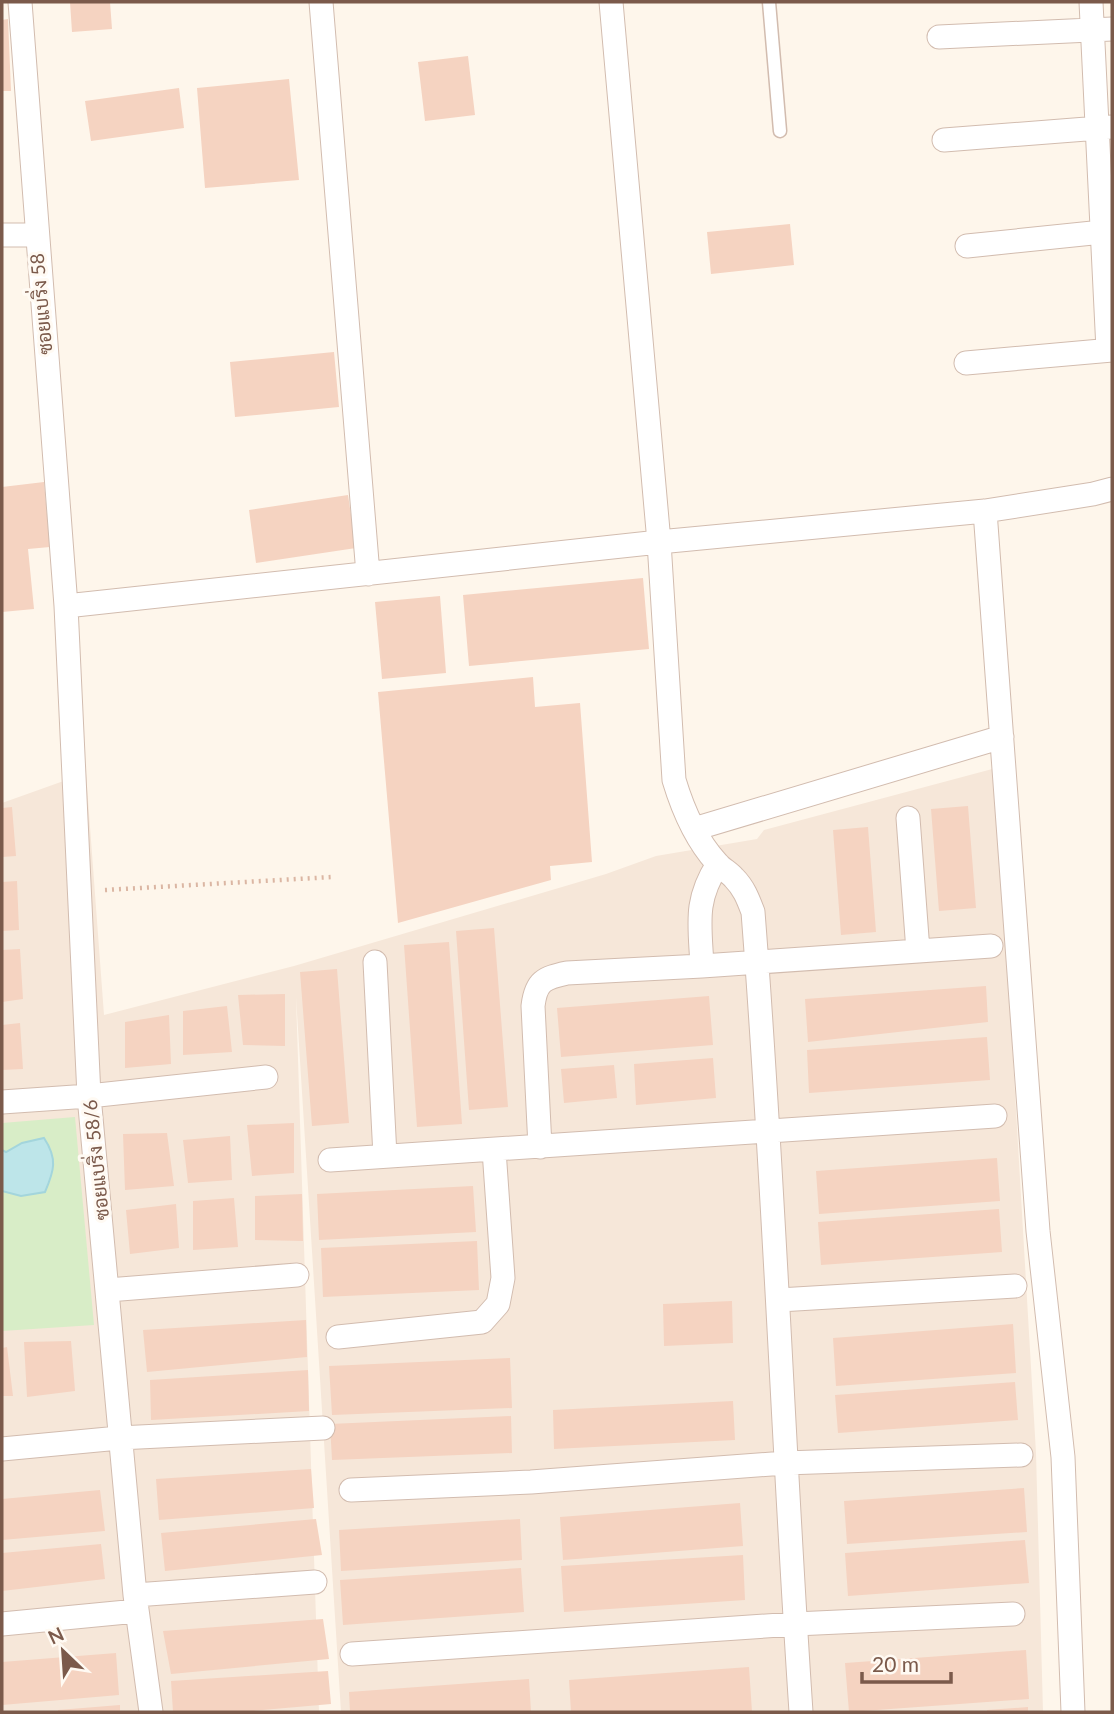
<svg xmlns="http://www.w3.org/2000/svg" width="1114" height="1714" font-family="Lato,Sarabun,sans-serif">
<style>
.residential{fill:#f6e7d9}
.green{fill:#d8edc7}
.water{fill:#bde5e9;stroke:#a3d5dc;stroke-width:2}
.building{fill:#f5d3c1}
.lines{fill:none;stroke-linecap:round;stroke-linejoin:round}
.lane-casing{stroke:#d2bcaf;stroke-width:15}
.street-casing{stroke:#d2bcaf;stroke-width:25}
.path{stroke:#dbb6a3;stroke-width:4.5;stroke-dasharray:2 5;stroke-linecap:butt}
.lane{stroke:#fff;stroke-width:12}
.street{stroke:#fff;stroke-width:23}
.labels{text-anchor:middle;stroke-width:6;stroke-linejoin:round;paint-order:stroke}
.street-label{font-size:19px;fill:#7b5a4b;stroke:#fffaf3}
</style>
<rect width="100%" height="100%" fill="#fef6eb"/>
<path class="residential" d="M 996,768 L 1036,1453 L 1043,1712 L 341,1712 L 296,997 L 319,1712 L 2,1712 L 2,803 L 86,773 L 104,1015 L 294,966 L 606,874 L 656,856 L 757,839 L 764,830 Z"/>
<path class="green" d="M 75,1117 L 94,1325 L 2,1331 L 2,1123 Z"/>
<path class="water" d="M 44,1138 C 58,1159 54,1171 45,1192 L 21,1196 L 2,1191 L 2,1150 L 6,1152 L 22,1143 Z"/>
<path class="building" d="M 70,2 L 110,2 L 112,29 L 72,32 Z
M 8,19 L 11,91 L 2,91 L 2,20 Z
M 468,56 L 475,115 L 425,121 L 418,62 Z
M 289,79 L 299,180 L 205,188 L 197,88 Z
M 179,88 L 184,128 L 91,141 L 85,101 Z
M 790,224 L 794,265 L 711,274 L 707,232 Z
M 334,352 L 339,407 L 235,417 L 230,362 Z
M 44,482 L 50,547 L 28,549 L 34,609 L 2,612 L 2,487 Z
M 348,495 L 356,548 L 256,563 L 249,510 Z
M 643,578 L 649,649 L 469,666 L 463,595 Z
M 440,596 L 446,673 L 382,679 L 375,602 Z
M 533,677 L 535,707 L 580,703 L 592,862 L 550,866 L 551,880 L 398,923 L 378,692 Z
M 968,806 L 976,908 L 939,911 L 931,809 Z
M 12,807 L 16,856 L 2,857 L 2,808 Z
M 868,827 L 876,932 L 841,935 L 833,830 Z
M 17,881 L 19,930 L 2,931 L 2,882 Z
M 494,928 L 508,1107 L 469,1110 L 456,931 Z
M 449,942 L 462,1124 L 417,1127 L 404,945 Z
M 20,949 L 23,999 L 2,1002 L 2,950 Z
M 337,969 L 349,1123 L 312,1126 L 300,972 Z
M 986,986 L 988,1022 L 808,1042 L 805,999 Z
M 285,994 L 285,1046 L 243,1045 L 238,995 Z
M 709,996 L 713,1045 L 561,1057 L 557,1008 Z
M 227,1006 L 232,1052 L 183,1055 L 183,1011 Z
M 169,1015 L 171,1064 L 125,1068 L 125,1022 Z
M 20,1023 L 23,1069 L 2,1070 L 2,1025 Z
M 987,1037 L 990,1080 L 809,1093 L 807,1050 Z
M 713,1058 L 716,1098 L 636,1105 L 634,1064 Z
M 614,1065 L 617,1098 L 564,1103 L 561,1069 Z
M 294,1123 L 294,1173 L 252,1176 L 247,1125 Z
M 167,1133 L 174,1186 L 125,1190 L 123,1134 Z
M 230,1136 L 232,1180 L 188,1183 L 183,1140 Z
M 997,1158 L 1000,1201 L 819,1214 L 816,1171 Z
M 473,1186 L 476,1232 L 319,1240 L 317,1194 Z
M 302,1194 L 303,1241 L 255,1240 L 255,1196 Z
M 234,1198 L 238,1247 L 193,1250 L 193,1201 Z
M 176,1204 L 179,1248 L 130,1254 L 126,1210 Z
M 999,1209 L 1002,1252 L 821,1265 L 818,1222 Z
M 477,1241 L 479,1290 L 323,1297 L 321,1248 Z
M 732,1301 L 733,1343 L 664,1346 L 663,1304 Z
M 306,1320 L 307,1357 L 147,1372 L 143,1330 Z
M 1013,1324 L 1016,1373 L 836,1386 L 833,1338 Z
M 71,1341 L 75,1391 L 27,1397 L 24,1342 Z
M 7,1347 L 13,1396 L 2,1396 L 2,1348 Z
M 510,1358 L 512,1408 L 332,1415 L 329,1366 Z
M 308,1370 L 309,1411 L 151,1420 L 150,1380 Z
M 1015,1382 L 1018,1420 L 838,1433 L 835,1395 Z
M 733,1401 L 735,1440 L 554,1449 L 553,1410 Z
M 511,1416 L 512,1453 L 332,1460 L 330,1424 Z
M 311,1469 L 314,1508 L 159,1520 L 156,1479 Z
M 1024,1488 L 1027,1532 L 847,1544 L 844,1501 Z
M 100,1490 L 105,1531 L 2,1540 L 2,1499 Z
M 740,1503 L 743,1546 L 563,1560 L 560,1517 Z
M 316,1519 L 322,1555 L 165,1571 L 161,1533 Z
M 520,1519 L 522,1560 L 341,1571 L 339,1530 Z
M 1025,1540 L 1029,1583 L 848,1596 L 845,1553 Z
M 101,1544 L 105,1579 L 2,1591 L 2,1553 Z
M 743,1555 L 745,1600 L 564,1612 L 561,1566 Z
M 521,1568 L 524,1612 L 343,1625 L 340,1580 Z
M 323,1619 L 329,1659 L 171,1674 L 163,1631 Z
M 1026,1650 L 1029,1699 L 849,1712 L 845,1663 Z
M 116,1653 L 119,1695 L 2,1705 L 2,1662 Z
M 749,1667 L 752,1712 L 571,1712 L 569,1680 Z
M 328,1671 L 331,1704 L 241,1712 L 173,1712 L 171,1681 Z
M 529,1679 L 531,1712 L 350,1712 L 349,1692 Z
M 120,1705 L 120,1712 L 58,1712 L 58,1710 Z
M 1028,1707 L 1028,1712 L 987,1712 L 987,1710 Z"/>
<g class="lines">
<g class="lane-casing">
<path id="lane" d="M 769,2 L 780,131"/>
</g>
<g class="street-casing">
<path id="street" d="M 20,2 L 66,606 L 89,1096 L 135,1595 L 151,1712
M 321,2 L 368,574
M 611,2 L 659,542 L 674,780 C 683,810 696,840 717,863 C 722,869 729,872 734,878 C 744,888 748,899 753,912 C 774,1178 783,1445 801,1712
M 1091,2 L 1108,350
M 939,37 L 1112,29
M 944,140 L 1112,127
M 2,235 L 36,235
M 967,246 L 1112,231
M 966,363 L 1112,350
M 985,511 L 1038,1231 L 1063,1457 L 1073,1712
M 66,606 L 659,542 L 985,511 L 1093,494 L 1112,489
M 908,818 L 918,951
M 694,829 L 1002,737
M 375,962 L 385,1156
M 702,966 C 700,924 694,901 718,864
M 2,1102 L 89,1096 L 266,1077
M 540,1147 L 533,1006 C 536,981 544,978 567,973 L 702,966 L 991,946
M 330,1160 L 995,1116
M 108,1290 L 297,1275
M 779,1300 L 1015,1286
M 338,1337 L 482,1322 L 498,1304 L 503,1278 L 494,1150
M 2,1449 L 119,1438 L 323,1428
M 351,1490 L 531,1482 L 785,1463 L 1021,1455
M 135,1595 L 315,1582
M 2,1624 L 137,1611
M 352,1654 L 795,1624 L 1013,1614"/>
</g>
<path class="path" d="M 105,890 L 332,877"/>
<use href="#lane" class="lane"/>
<use href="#street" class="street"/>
</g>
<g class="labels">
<g class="street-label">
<text transform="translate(41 304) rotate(-95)" y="7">ซอยแบริ่ง 58</text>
<text transform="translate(96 1160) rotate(-96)" y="7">ซอยแบริ่ง 58/6</text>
</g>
</g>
<rect width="1114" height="1714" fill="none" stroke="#7b5a4b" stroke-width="7"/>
<g transform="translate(63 1651) rotate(335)" stroke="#fffaf3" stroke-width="5" paint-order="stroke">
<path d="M0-5L12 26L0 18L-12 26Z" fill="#7b5a4b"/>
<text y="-10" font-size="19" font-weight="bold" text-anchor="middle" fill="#7b5a4b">N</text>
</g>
<path d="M862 1672v10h89v-10" fill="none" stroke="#7b5a4b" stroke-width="3.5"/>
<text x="872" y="1672" font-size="21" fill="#7b5a4b" stroke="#fffaf3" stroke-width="5" paint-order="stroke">20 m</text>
</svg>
